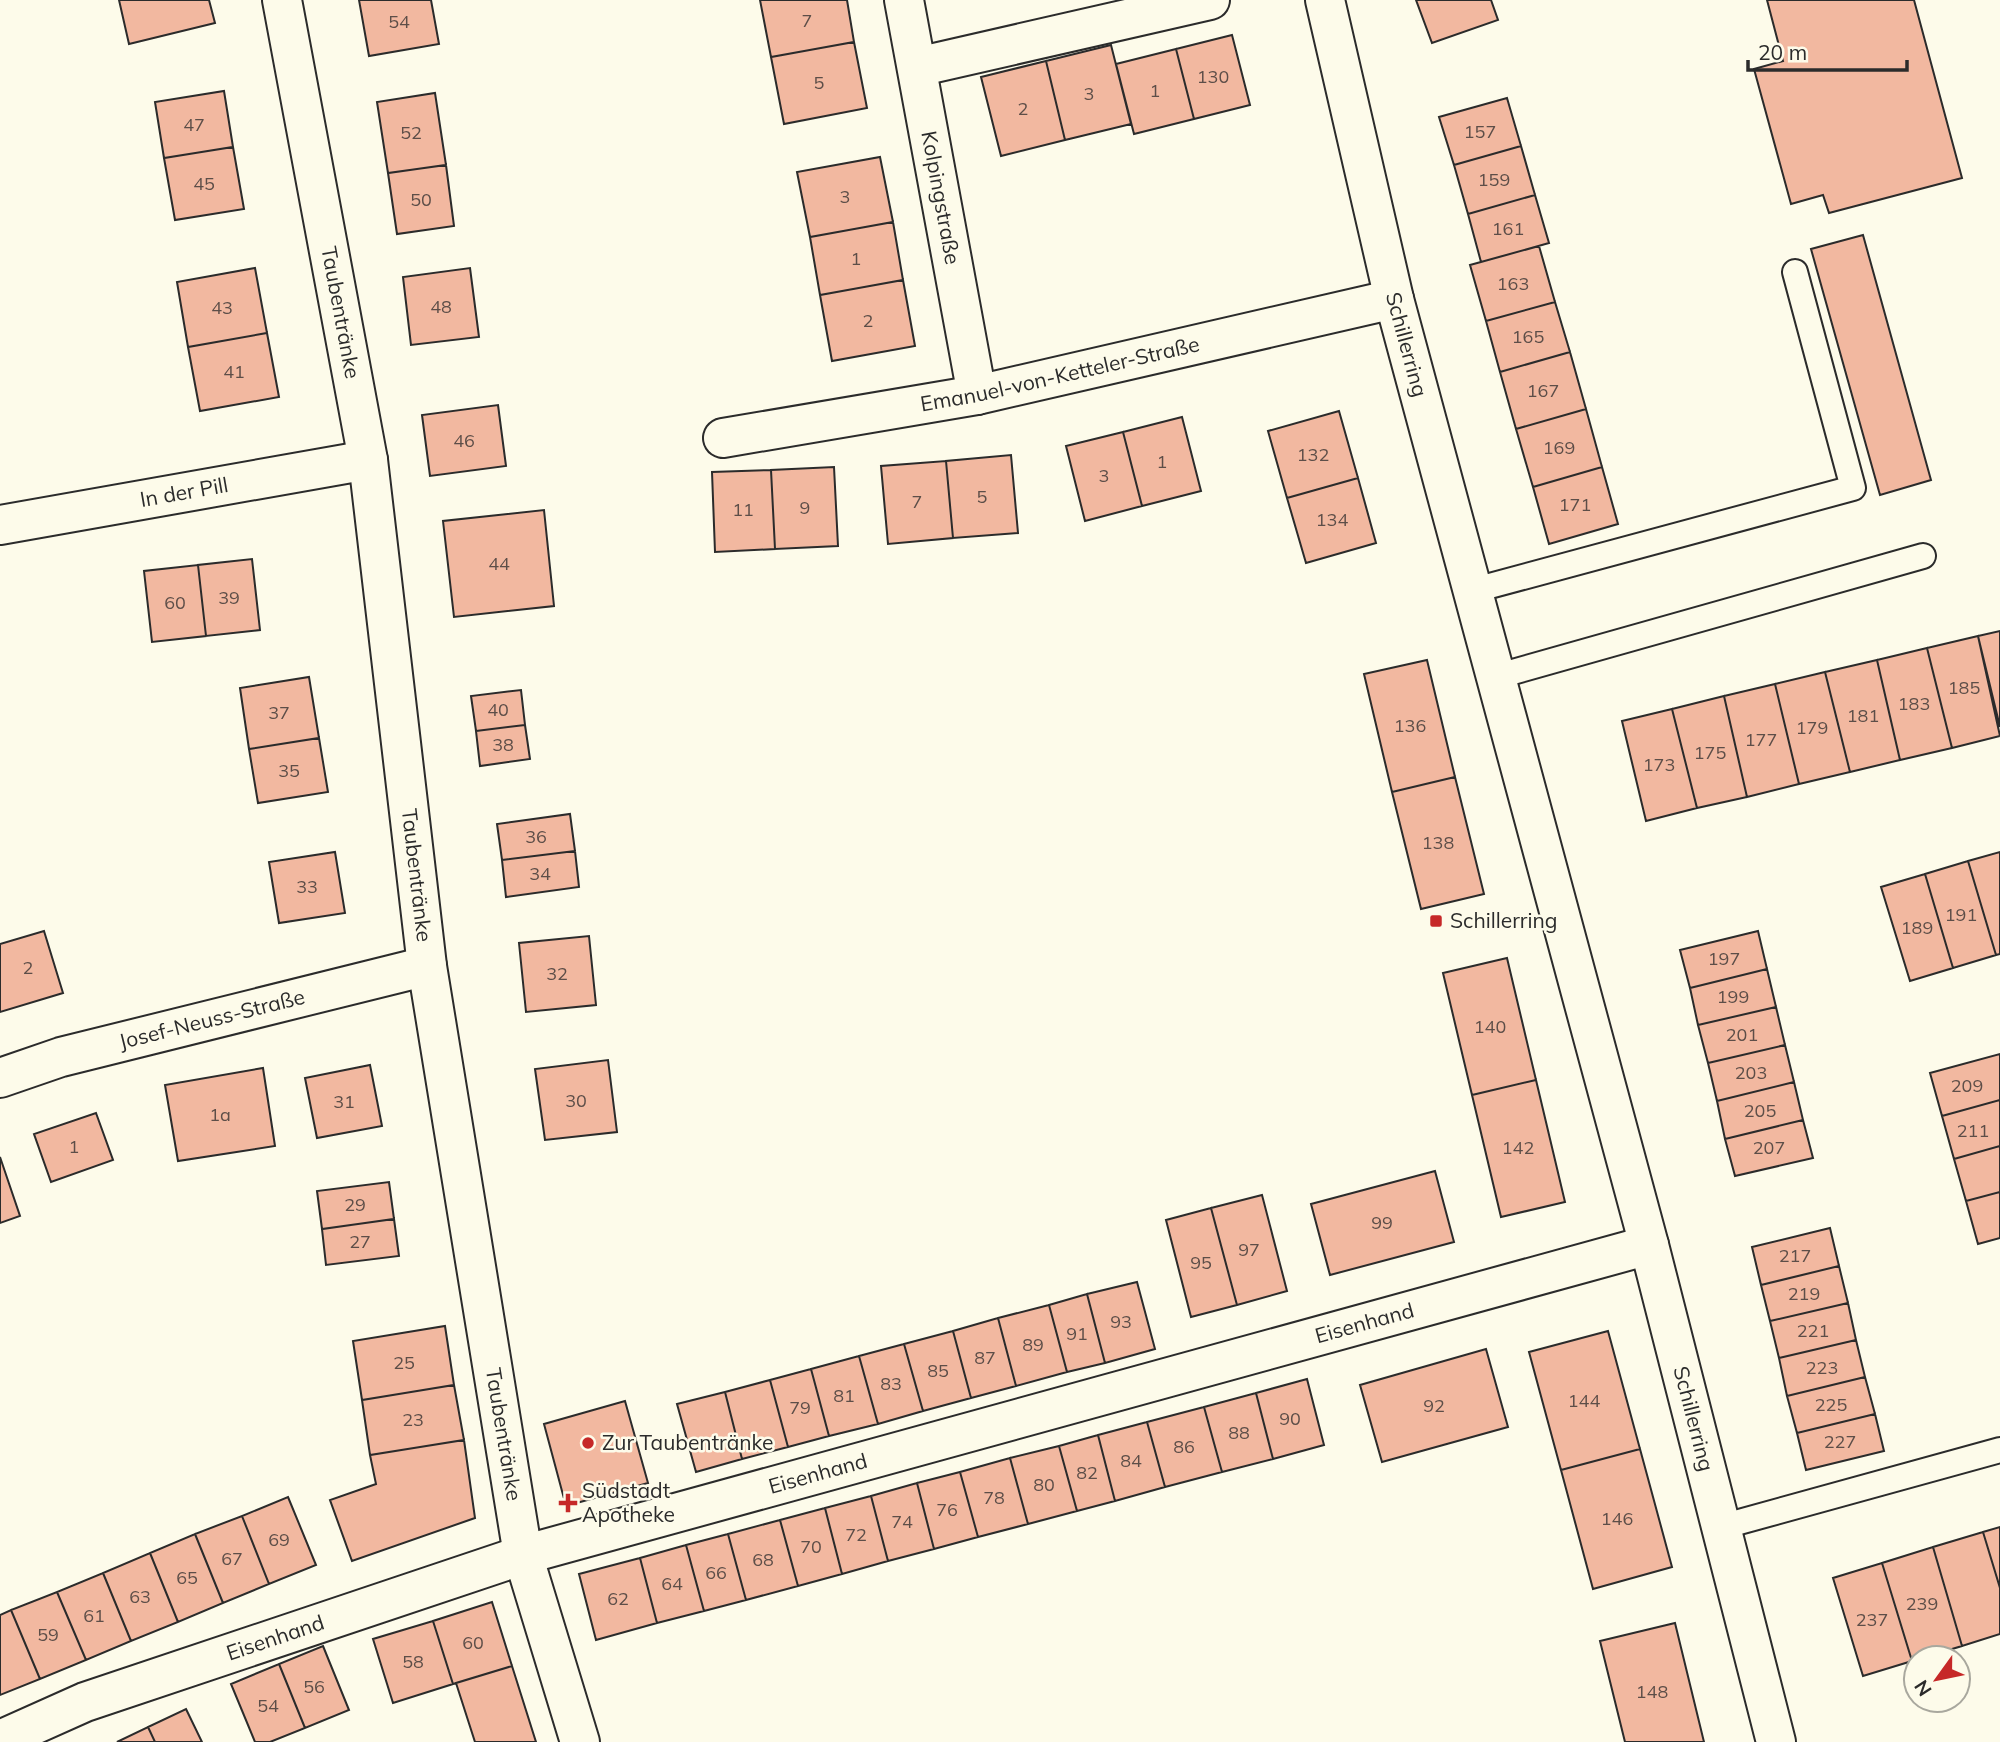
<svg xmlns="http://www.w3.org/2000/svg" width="2000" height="1742" font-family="Mulish,sans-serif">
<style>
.building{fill:#f2b8a0;stroke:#2b2b2b;stroke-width:2}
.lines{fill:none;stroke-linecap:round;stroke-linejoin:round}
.service-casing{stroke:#2b2b2b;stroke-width:28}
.minor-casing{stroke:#2b2b2b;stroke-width:42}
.service{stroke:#fdfbea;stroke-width:24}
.minor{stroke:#fdfbea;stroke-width:38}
.poi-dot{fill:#c62828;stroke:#fdfbea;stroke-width:2.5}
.labels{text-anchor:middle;stroke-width:5;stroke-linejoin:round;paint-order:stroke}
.number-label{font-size:18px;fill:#5d4e48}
.street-label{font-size:21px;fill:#2b2b2b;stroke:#fdfbea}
.poi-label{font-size:21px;fill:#2b2b2b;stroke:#fdfbea;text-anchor:start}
</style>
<rect width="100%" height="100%" fill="#fdfbea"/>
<path class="building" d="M 119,0 L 209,0 L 215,23 L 129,44 Z
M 359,0 L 431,0 L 439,44 L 369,56 Z
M 760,0 L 847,0 L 854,42 L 771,57 Z
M 1416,0 L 1491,0 L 1498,20 L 1432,43 Z
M 1767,0 L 1914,0 L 1962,178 L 1829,213 L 1823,195 L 1791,204 L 1754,69 L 1783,61 Z
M 1232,35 L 1250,105 L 1194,119 L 1176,49 Z
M 854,42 L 867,108 L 784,124 L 771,57 Z
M 1111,45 L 1131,124 L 1065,140 L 1046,61 Z
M 1176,49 L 1194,119 L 1134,134 L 1116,64 Z
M 1046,61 L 1065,140 L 1001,156 L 981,77 Z
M 224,91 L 233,147 L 164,158 L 155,102 Z
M 435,93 L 446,165 L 388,173 L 377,102 Z
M 1507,98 L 1521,146 L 1454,165 L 1439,117 Z
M 1521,146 L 1535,195 L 1468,214 L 1454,165 Z
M 233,147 L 244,209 L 175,220 L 164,158 Z
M 880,157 L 893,222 L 810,237 L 797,172 Z
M 446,165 L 454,226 L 397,234 L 388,173 Z
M 1535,195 L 1549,243 L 1481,262 L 1468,214 Z
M 893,222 L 903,280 L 820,295 L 810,237 Z
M 1863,235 L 1931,480 L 1880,495 L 1811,249 Z
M 1539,246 L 1555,302 L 1486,321 L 1470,265 Z
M 255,268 L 267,333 L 188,347 L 177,282 Z
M 470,268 L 479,337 L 411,345 L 403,277 Z
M 903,280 L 915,346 L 832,361 L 820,295 Z
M 1555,302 L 1570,352 L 1500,372 L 1486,321 Z
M 267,333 L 279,397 L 200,411 L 188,347 Z
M 1570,352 L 1586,409 L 1516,429 L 1500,372 Z
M 498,405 L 506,466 L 430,476 L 422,415 Z
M 1586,409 L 1602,467 L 1533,487 L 1516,429 Z
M 1339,411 L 1358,478 L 1287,498 L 1268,431 Z
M 1182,417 L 1201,491 L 1142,506 L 1123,432 Z
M 1123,432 L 1142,506 L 1085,521 L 1066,446 Z
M 1011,455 L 1018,533 L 953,538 L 946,461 Z
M 946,461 L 953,538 L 888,544 L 881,466 Z
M 834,467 L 838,546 L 775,549 L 771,470 Z
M 1602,467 L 1618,524 L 1549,544 L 1533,487 Z
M 771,470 L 775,549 L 715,552 L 712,472 Z
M 1358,478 L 1376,543 L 1306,563 L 1287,498 Z
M 544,510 L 554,606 L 454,617 L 443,521 Z
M 252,559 L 260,630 L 206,636 L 198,565 Z
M 198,565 L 206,636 L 152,642 L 144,571 Z
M 2000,631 L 2000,727 L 1978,636 Z
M 1978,636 L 2000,736 L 1952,748 L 1927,648 Z
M 1927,648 L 1952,748 L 1900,760 L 1877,660 Z
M 1427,660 L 1455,777 L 1392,792 L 1364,674 Z
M 1877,660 L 1900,760 L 1850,772 L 1825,672 Z
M 1825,672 L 1850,772 L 1799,784 L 1775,684 Z
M 309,677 L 319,738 L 249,749 L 240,688 Z
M 1775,684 L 1799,784 L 1747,797 L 1724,696 Z
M 521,690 L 525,725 L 476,731 L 471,696 Z
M 1724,696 L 1747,797 L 1697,808 L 1672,709 Z
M 1672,709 L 1697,808 L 1646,821 L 1622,721 Z
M 525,725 L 530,759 L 480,766 L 476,731 Z
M 319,738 L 328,792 L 258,803 L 249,749 Z
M 1455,777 L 1484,894 L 1421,909 L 1392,792 Z
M 570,814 L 575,851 L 502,860 L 497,824 Z
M 575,851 L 579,887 L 506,897 L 502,860 Z
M 335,852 L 345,913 L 279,923 L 269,862 Z
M 2000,852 L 2000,954 L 1996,955 L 1968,861 Z
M 1968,861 L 1996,955 L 1953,968 L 1925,874 Z
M 1925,874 L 1953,968 L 1910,981 L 1881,887 Z
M 44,931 L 63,993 L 0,1012 L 0,944 Z
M 1758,931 L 1767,969 L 1690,988 L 1680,950 Z
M 589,936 L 596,1005 L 526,1012 L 519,943 Z
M 1507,958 L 1536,1080 L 1472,1095 L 1443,973 Z
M 1767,969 L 1776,1007 L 1698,1025 L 1690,988 Z
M 1776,1007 L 1785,1045 L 1708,1063 L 1698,1025 Z
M 1785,1045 L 1794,1082 L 1717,1101 L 1708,1063 Z
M 2000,1054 L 2000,1100 L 1942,1116 L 1930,1073 Z
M 608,1060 L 617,1132 L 545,1140 L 535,1069 Z
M 370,1065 L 382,1126 L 317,1138 L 305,1078 Z
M 263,1068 L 275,1146 L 178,1161 L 165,1085 Z
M 1536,1080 L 1565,1202 L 1501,1217 L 1472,1095 Z
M 1794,1082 L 1803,1120 L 1725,1139 L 1717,1101 Z
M 2000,1100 L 2000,1146 L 1954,1159 L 1942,1116 Z
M 96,1113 L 113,1160 L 51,1182 L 34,1134 Z
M 1803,1120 L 1813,1158 L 1735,1176 L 1725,1139 Z
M 2000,1146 L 2000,1192 L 1966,1201 L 1954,1159 Z
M 0,1157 L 20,1216 L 0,1223 Z
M 1435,1171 L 1454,1242 L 1330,1275 L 1311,1204 Z
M 389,1182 L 394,1219 L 322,1229 L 317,1191 Z
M 2000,1192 L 2000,1238 L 1978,1244 L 1966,1201 Z
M 1262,1195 L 1287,1291 L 1237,1305 L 1211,1208 Z
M 1211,1208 L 1237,1305 L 1191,1317 L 1166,1220 Z
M 394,1219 L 399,1256 L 326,1265 L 322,1229 Z
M 1830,1228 L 1839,1266 L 1761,1285 L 1752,1247 Z
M 1839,1266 L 1848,1303 L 1770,1321 L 1761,1285 Z
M 1137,1282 L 1155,1349 L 1105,1363 L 1087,1294 Z
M 1087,1294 L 1105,1363 L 1067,1372 L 1049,1305 Z
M 1848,1303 L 1856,1340 L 1779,1358 L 1770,1321 Z
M 1049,1305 L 1067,1372 L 1016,1386 L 998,1318 Z
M 998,1318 L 1016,1386 L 971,1398 L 953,1331 Z
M 445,1326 L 454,1385 L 362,1400 L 353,1341 Z
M 953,1331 L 971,1398 L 923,1411 L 904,1344 Z
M 1608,1331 L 1640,1449 L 1561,1470 L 1529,1352 Z
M 1856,1340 L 1865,1377 L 1787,1396 L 1779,1358 Z
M 904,1344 L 923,1411 L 878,1424 L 859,1356 Z
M 1486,1349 L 1508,1427 L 1382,1462 L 1360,1385 Z
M 859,1356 L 878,1424 L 829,1436 L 811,1369 Z
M 811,1369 L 829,1436 L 788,1447 L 770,1380 Z
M 1865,1377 L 1875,1414 L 1797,1433 L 1787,1396 Z
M 1307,1379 L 1324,1445 L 1273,1459 L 1256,1393 Z
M 770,1380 L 788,1447 L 742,1459 L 725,1392 Z
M 454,1385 L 464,1440 L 370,1455 L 362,1400 Z
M 725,1392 L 742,1459 L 696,1472 L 677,1404 Z
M 1256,1393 L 1273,1459 L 1222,1472 L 1204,1407 Z
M 625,1401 L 648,1483 L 566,1506 L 544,1424 Z
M 1204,1407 L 1222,1472 L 1165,1487 L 1147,1422 Z
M 1875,1414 L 1884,1451 L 1806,1470 L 1797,1433 Z
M 1147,1422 L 1165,1487 L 1115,1501 L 1098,1435 Z
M 1098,1435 L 1115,1501 L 1077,1511 L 1059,1446 Z
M 464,1440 L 475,1518 L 352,1561 L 330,1500 L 376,1484 L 370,1455 Z
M 1059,1446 L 1077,1511 L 1028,1524 L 1010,1458 Z
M 1640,1449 L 1672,1567 L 1593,1589 L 1561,1470 Z
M 1010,1458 L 1028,1524 L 978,1537 L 960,1472 Z
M 960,1472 L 978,1537 L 934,1549 L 917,1483 Z
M 917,1483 L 934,1549 L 888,1561 L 871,1496 Z
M 871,1496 L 888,1561 L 842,1574 L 825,1508 Z
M 288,1497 L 316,1565 L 269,1584 L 242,1516 Z
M 825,1508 L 842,1574 L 798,1586 L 780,1520 Z
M 242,1516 L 269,1584 L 223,1603 L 195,1534 Z
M 780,1520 L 798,1586 L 746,1600 L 728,1534 Z
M 2000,1527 L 2000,1588 L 1983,1532 Z
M 1983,1532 L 2000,1588 L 2000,1634 L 1962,1646 L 1933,1547 Z
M 195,1534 L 223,1603 L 178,1622 L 150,1553 Z
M 728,1534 L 746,1600 L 704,1611 L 686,1545 Z
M 686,1545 L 704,1611 L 657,1623 L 640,1558 Z
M 1933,1547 L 1962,1646 L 1912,1661 L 1882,1563 Z
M 150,1553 L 178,1622 L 131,1641 L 103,1573 Z
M 640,1558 L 657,1623 L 596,1640 L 579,1574 Z
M 1882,1563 L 1912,1661 L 1863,1676 L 1833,1578 Z
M 103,1573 L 131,1641 L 86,1660 L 57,1592 Z
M 57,1592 L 86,1660 L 40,1679 L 11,1610 Z
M 492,1602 L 512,1666 L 453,1684 L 433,1621 Z
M 11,1610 L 40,1679 L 0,1695 L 0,1615 Z
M 433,1621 L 453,1684 L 393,1703 L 373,1639 Z
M 1675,1623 L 1704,1742 L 1625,1742 L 1600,1641 Z
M 323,1646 L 349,1710 L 305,1728 L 279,1664 Z
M 279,1664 L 305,1728 L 270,1742 L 255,1742 L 231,1684 Z
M 512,1666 L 536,1742 L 475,1742 L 456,1683 Z
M 186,1709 L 202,1742 L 155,1742 L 148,1727 Z
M 148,1727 L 155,1742 L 117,1742 Z"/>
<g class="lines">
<g class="service-casing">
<path id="service" d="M 1471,591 L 1853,488 L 1795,272
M 1495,677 L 1923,556
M 1721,1527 L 2000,1450"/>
</g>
<g class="minor-casing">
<g id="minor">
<path id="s1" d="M 282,0 L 368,460 L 427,966 L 523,1555 L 580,1742"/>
<path id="s2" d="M 904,0 L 977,395"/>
<path id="s3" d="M 1325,0 L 1394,299 L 1649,1245 L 1776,1742"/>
<path d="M 917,67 L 1210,0"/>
<path id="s4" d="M 723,438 L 977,395 L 1394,299"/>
<path id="s5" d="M 0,525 L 368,460"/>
<path id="s6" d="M 0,1078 L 61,1057 L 427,966"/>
<path id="s7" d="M 0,1740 L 85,1702 L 523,1555 L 1649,1245"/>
</g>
</g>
<use href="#service" class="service"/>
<use href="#minor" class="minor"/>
</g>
<g class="poi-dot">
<rect x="1429" y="914" width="14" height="14" rx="3.5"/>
<circle cx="588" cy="1443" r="7"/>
<path d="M564.5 1492.5h7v7h7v7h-7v7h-7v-7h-7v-7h7z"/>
</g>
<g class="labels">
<g class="number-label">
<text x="807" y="27">7</text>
<text x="399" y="28">54</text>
<text x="1213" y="83">130</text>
<text x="819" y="89">5</text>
<text x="1155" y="97">1</text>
<text x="1089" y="100">3</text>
<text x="1023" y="115">2</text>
<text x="194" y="131">47</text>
<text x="1480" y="138">157</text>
<text x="411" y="139">52</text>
<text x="1494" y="186">159</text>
<text x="204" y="190">45</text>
<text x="845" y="203">3</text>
<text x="421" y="206">50</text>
<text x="1508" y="235">161</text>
<text x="856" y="265">1</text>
<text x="1513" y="290">163</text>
<text x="441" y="313">48</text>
<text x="222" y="314">43</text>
<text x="868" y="327">2</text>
<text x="1528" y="343">165</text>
<text x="234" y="378">41</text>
<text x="1543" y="397">167</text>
<text x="464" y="447">46</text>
<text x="1559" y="454">169</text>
<text x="1313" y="461">132</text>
<text x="1162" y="468">1</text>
<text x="1104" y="482">3</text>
<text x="982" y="503">5</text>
<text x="917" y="508">7</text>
<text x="1575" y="511">171</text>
<text x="805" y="514">9</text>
<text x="743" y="516">11</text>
<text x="1332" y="526">134</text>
<text x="499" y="570">44</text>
<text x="229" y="604">39</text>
<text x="175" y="609">60</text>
<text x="1964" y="694">185</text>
<text x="1914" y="710">183</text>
<text x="498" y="716">40</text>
<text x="279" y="719">37</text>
<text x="1863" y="722">181</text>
<text x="1410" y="732">136</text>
<text x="1812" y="734">179</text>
<text x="1761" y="746">177</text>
<text x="503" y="751">38</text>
<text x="1710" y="759">175</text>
<text x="1659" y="771">173</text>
<text x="289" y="777">35</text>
<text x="536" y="843">36</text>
<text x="1438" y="849">138</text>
<text x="540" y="880">34</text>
<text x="307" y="893">33</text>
<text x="1961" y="921">191</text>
<text x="1917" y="934">189</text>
<text x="1724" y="965">197</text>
<text x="28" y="974">2</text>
<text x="557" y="980">32</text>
<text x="1733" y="1003">199</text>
<text x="1490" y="1033">140</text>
<text x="1742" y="1041">201</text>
<text x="1751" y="1079">203</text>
<text x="1967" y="1092">209</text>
<text x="576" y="1107">30</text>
<text x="344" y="1108">31</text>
<text x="1760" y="1117">205</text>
<text x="220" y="1121">1a</text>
<text x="1973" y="1137">211</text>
<text x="74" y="1153">1</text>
<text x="1518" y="1154">142</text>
<text x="1769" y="1154">207</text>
<text x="355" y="1211">29</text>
<text x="1382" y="1229">99</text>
<text x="360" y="1248">27</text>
<text x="1249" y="1256">97</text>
<text x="1795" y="1262">217</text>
<text x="1201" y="1269">95</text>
<text x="1804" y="1300">219</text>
<text x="1121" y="1328">93</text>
<text x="1813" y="1337">221</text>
<text x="1077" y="1340">91</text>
<text x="1033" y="1351">89</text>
<text x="985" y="1364">87</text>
<text x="404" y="1369">25</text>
<text x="1822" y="1374">223</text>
<text x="938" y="1377">85</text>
<text x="891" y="1390">83</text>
<text x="844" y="1402">81</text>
<text x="1584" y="1407">144</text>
<text x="1831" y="1411">225</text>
<text x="1434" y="1412">92</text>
<text x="800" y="1414">79</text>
<text x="1290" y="1425">90</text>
<text x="413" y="1426">23</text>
<text x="1239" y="1439">88</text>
<text x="1840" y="1448">227</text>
<text x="1184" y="1453">86</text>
<text x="1131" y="1467">84</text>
<text x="1087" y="1479">82</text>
<text x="1044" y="1491">80</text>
<text x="994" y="1504">78</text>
<text x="947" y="1516">76</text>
<text x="1617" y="1525">146</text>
<text x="902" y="1528">74</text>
<text x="856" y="1541">72</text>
<text x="279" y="1546">69</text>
<text x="811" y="1553">70</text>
<text x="232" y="1565">67</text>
<text x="763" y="1566">68</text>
<text x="716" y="1579">66</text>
<text x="187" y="1584">65</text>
<text x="672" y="1590">64</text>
<text x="140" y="1603">63</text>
<text x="618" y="1605">62</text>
<text x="1922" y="1610">239</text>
<text x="94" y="1622">61</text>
<text x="1872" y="1626">237</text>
<text x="48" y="1641">59</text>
<text x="473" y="1649">60</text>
<text x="413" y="1668">58</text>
<text x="314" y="1693">56</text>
<text x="1652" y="1698">148</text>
<text x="268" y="1712">54</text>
</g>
<g class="street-label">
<text dy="7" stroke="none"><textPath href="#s2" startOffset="201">Kolpingstraße</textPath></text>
<text dy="7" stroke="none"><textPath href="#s1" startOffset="318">Taubentränke</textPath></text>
<text dy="7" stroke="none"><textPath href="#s3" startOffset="354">Schillerring</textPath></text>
<text dy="7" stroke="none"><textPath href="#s4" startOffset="343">Emanuel-von-Ketteler-Straße</textPath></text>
<text dy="7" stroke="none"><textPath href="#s5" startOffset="187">In der Pill</textPath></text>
<text dy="7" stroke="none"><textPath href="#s1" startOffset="886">Taubentränke</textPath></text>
<text dy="7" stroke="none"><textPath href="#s6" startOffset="220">Josef-Neuss-Straße</textPath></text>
<text dy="7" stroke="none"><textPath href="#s7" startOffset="1428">Eisenhand</textPath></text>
<text dy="7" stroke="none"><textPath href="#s3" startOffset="1466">Schillerring</textPath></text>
<text dy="7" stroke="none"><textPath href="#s1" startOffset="1452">Taubentränke</textPath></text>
<text dy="7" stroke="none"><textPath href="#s7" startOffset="861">Eisenhand</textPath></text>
<text dy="7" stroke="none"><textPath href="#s7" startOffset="294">Eisenhand</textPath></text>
</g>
<g class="poi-label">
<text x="1450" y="928">Schillerring</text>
<text x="602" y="1450">Zur Taubentränke</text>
<text x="582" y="1498">Südstadt<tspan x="582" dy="24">Apotheke</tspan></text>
</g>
</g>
<g transform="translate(1937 1679) rotate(237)"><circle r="33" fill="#fdfbea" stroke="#a9a89e" stroke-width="2"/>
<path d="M0-5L12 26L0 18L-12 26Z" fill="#c62828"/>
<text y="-10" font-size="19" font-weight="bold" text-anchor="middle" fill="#2b2b2b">N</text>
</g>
<path d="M1748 60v10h159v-10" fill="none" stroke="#2b2b2b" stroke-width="3.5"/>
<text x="1758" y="60" font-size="21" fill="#2b2b2b" stroke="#fdfbea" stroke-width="5" paint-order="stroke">20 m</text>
</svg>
